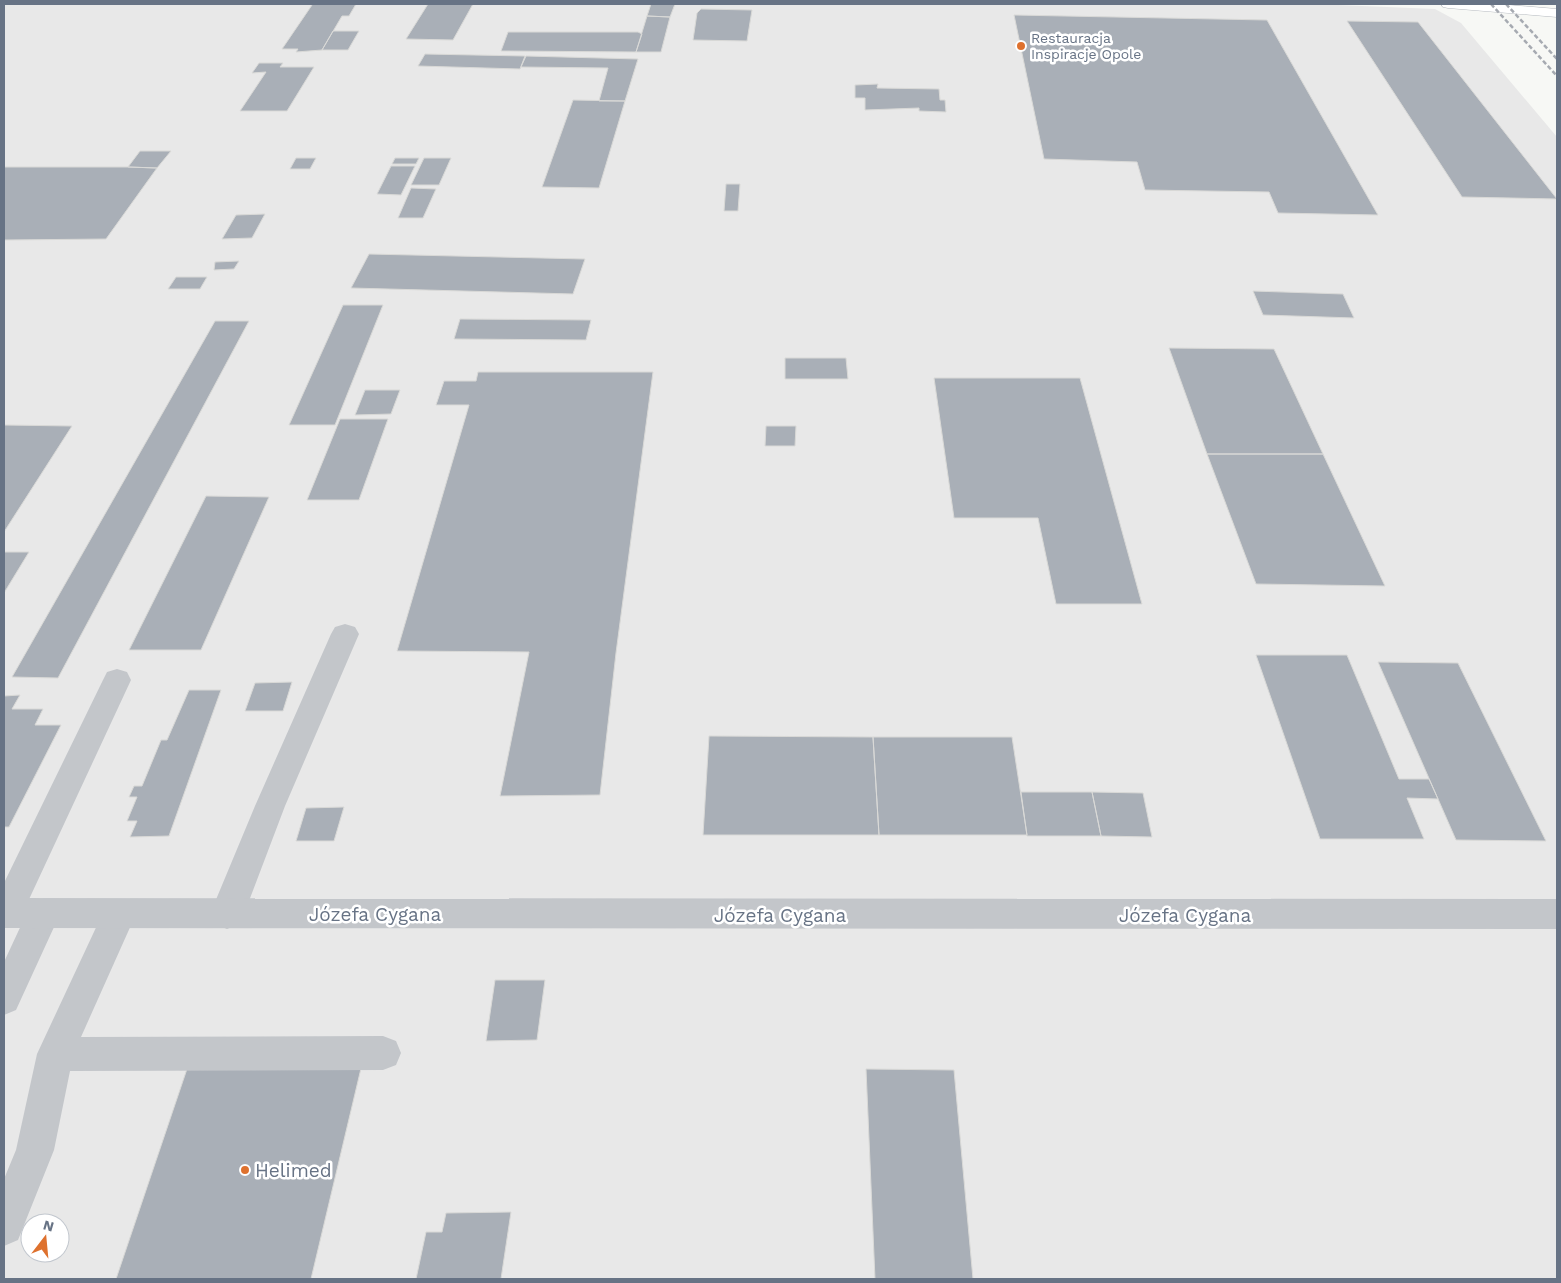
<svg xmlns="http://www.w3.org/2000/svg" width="1561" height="1283" font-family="'Work Sans',sans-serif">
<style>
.built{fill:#e8e8e8;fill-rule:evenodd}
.building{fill:#a9afb7;stroke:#d9d9d7}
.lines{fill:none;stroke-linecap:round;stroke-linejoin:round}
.secondary-casing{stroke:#b5b9bf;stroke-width:1}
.lane{fill:#c3c6ca;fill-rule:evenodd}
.street{fill:#c3c6ca;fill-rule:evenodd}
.secondary{fill:#fff;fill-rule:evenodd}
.rail{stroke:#a6aab1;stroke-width:2.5;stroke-dasharray:4.5 2.5;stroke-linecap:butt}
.poi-dot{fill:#de712e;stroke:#fff;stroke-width:2}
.labels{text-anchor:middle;stroke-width:5;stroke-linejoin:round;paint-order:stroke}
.far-poi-label{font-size:14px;fill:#677385;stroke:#fff;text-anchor:start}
.near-street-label{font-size:19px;fill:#677385;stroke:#fff}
.near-poi-label{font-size:19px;fill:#677385;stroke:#fff;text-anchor:start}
</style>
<rect width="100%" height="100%" fill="#f7f8f5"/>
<path class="built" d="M 4,4 L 1314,4 L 1435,9 L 1461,23 L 1557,137 L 1557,1279 L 4,1279 ZM 30,1223 L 60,1223 L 60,1253 L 30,1253 Z"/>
<path class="building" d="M 310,4 L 356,4 L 349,16 L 342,16 L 322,50 L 296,52 L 298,49 L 282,49 L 312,5 Z
M 428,4 L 473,4 L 453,40 L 406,39 Z
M 651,4 L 675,4 L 670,17 L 647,16 Z
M 701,9 L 752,10 L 747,41 L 693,40 L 697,13 Z
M 1014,15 L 1267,20 L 1378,215 L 1278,213 L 1269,192 L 1145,190 L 1137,162 L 1044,159 Z
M 647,16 L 670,17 L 661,52 L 636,52 Z
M 1347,21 L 1418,22 L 1557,199 L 1462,197 Z
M 333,31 L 359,31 L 348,50 L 322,50 Z
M 508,32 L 638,32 L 642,34 L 636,52 L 501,51 Z
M 425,54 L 525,56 L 520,69 L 418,66 Z
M 526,56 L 638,59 L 625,101 L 599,101 L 608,68 L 521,67 Z
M 259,63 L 283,63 L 280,67 L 314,67 L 287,111 L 240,111 L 266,72 L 252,73 Z
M 878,84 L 877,88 L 939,89 L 940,100 L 945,100 L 946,112 L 919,111 L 919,108 L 865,110 L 865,98 L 855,98 L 855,85 Z
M 573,100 L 625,101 L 599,188 L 542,187 Z
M 140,151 L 171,151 L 157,168 L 128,167 Z
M 296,158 L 316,158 L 310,169 L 290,169 Z
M 395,158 L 419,158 L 416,164 L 392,164 Z
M 424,158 L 451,158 L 439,185 L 411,185 Z
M 391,166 L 415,166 L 401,195 L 377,194 Z
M 4,167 L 128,167 L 157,168 L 106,239 L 4,240 Z
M 726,184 L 740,184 L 738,211 L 724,211 Z
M 411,188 L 436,189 L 423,218 L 398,218 Z
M 265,214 L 252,238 L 222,239 L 236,215 Z
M 369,254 L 585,259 L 573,294 L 351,288 Z
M 239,261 L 234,269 L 214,270 L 215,262 Z
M 176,277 L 207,277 L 200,289 L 168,289 Z
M 1253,291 L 1343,294 L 1354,318 L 1263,315 Z
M 343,305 L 383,305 L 335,425 L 289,425 Z
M 460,319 L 591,320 L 586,340 L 454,339 Z
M 215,321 L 249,321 L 58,678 L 12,677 Z
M 1169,348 L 1274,349 L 1323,454 L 1207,454 Z
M 785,358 L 846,358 L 848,379 L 785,379 Z
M 478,372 L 653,372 L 616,653 L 600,795 L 500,796 L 529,652 L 397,651 L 469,405 L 436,405 L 444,381 L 476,381 Z
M 934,378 L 1080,378 L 1142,604 L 1056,604 L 1038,518 L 954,518 Z
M 365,390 L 400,390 L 391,414 L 355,415 Z
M 340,419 L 388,419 L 359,500 L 307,500 Z
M 4,425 L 72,426 L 4,532 Z
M 766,426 L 796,426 L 795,446 L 765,446 Z
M 1207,454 L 1323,454 L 1385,586 L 1256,584 Z
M 206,496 L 269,497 L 201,650 L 129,650 Z
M 4,552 L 29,552 L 4,593 Z
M 1256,655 L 1347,655 L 1399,779 L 1429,779 L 1438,799 L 1407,798 L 1424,839 L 1320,839 Z
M 1378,662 L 1458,663 L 1546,841 L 1456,840 Z
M 292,682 L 283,711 L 245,711 L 255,683 Z
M 189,690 L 221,690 L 169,836 L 130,837 L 137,821 L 127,821 L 137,797 L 129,797 L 134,786 L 142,786 L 161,740 L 167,740 Z
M 20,695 L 12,709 L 43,709 L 35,725 L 61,725 L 9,827 L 4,827 L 4,696 Z
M 709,736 L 873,737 L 879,835 L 703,835 Z
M 873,737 L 1012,737 L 1027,835 L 879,835 Z
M 1021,792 L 1092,792 L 1101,836 L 1027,836 Z
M 1092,792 L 1143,793 L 1152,837 L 1101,836 Z
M 344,807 L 334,841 L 296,841 L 306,808 Z
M 495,980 L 545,980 L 537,1040 L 486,1041 Z
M 190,1060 L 363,1060 L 311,1279 L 116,1279 Z
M 866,1069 L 954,1070 L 973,1279 L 875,1279 Z
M 511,1212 L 501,1279 L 416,1279 L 426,1232 L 442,1232 L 446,1213 Z"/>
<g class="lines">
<g class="secondary-casing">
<path id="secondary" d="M 1441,4 L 1497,4 L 1557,9 L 1557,17 L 1448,8 L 1443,7 Z"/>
</g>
<path class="lane" d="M 345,624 L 355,627 L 359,634 L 285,806 L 244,914 L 239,924 L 227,929 L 215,924 L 210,914 L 255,806 L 331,634 L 335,627 Z
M 117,669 L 127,672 L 131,680 L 18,923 L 4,927 L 4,883 L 103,680 L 107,672 Z
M 43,899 L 55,904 L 60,914 L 16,1010 L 4,1015 L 4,962 L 31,904 Z
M 119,899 L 131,904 L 136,914 L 81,1037 L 383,1036 L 396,1041 L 401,1053 L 396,1065 L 383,1070 L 70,1071 L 54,1150 L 18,1240 L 4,1246 L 4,1179 L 16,1150 L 37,1054 L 107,904 Z"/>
<path class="street" d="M 4,898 L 1557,899 L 1557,929 L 4,928 Z"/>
<use href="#secondary" class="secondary"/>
<path class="rail" d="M 1491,4 L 1557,76
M 1506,4 L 1557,59"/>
</g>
<g class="poi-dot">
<circle cx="1021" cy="46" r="5"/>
<circle cx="245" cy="1170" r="5"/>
</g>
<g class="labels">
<g class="far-poi-label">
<text x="1031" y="43">Restauracja<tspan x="1031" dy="16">Inspiracje Opole</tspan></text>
</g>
<g class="near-street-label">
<text x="375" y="921">Józefa Cygana</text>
<text x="780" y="922">Józefa Cygana</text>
<text x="1185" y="922">Józefa Cygana</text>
</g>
<g class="near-poi-label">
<text x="255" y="1177">Helimed</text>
</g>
</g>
<rect width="1561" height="1283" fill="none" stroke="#677385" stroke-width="10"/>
<g transform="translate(45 1238) rotate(16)"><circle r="24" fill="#ffffff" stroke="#c2c7ce"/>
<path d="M0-4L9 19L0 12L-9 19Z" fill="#de712e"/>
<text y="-8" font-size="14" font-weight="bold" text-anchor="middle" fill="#677385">N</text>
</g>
</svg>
